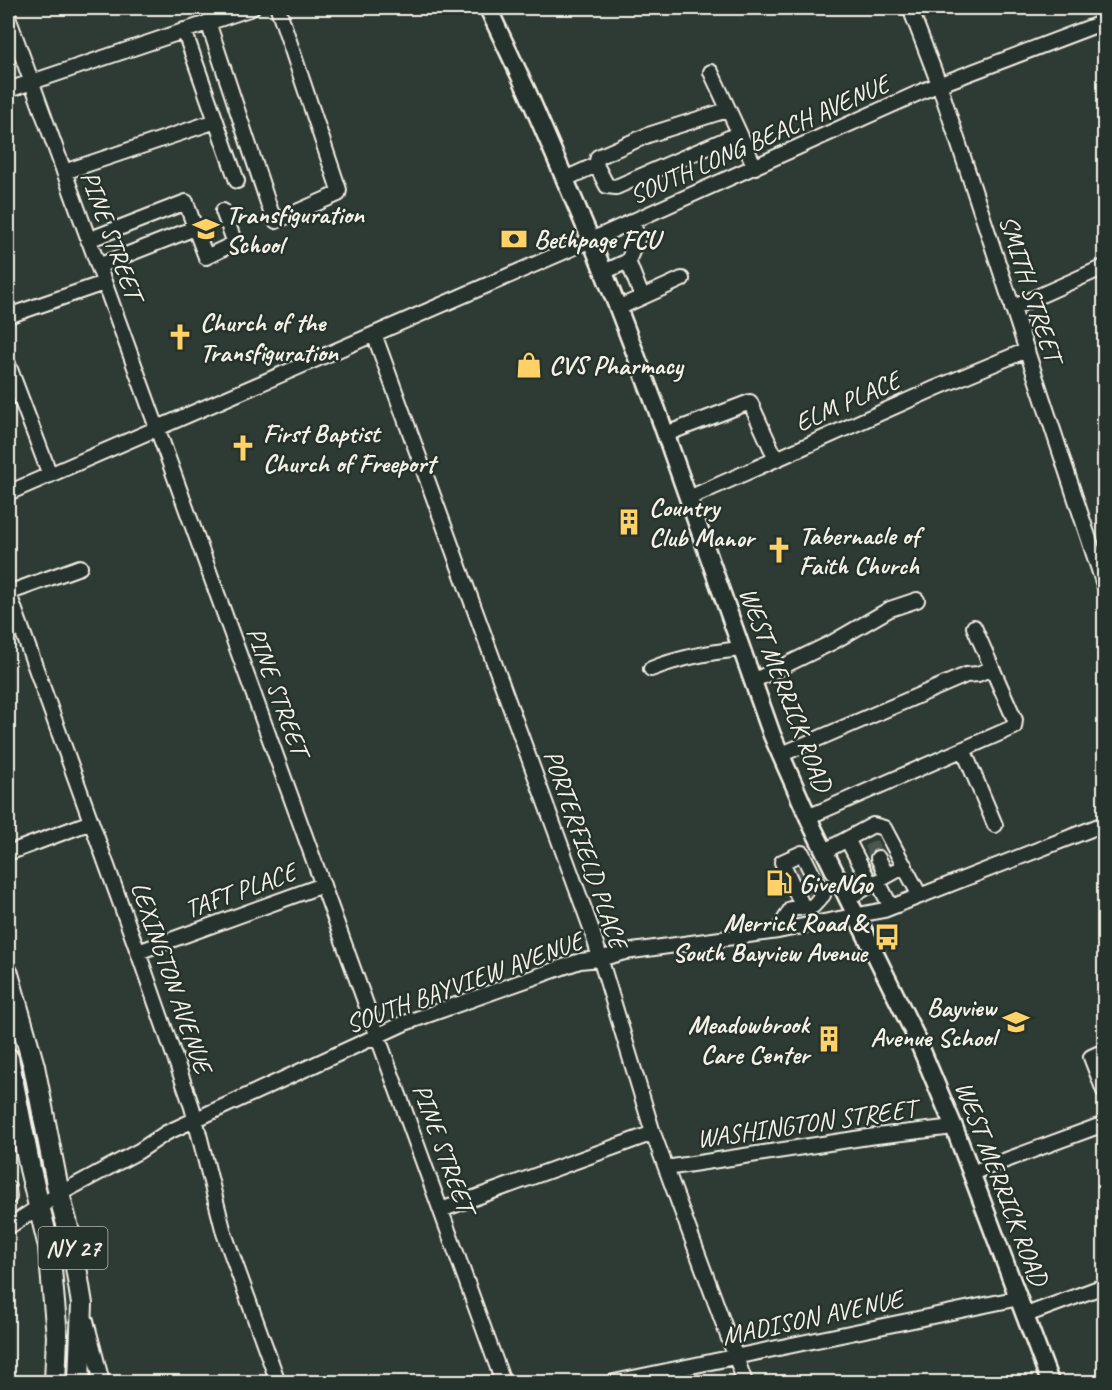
<svg xmlns="http://www.w3.org/2000/svg" width="1112" height="1390" font-family="Caveat,sans-serif">
<style>
.lines{fill:none;stroke-linecap:round;stroke-linejoin:round}
.minor-tunnel{stroke:#4c564f;stroke-width:14;stroke-dasharray:14 7;stroke-linecap:butt}
.minor-casing{stroke:#f4f1e8;stroke-width:18}
.major-casing{stroke:#f4f1e8;stroke-width:21}
.highway-casing{stroke:#f4f1e8;stroke-width:24}
.minor{stroke:#26332d;stroke-width:14}
.major{stroke:#26332d;stroke-width:16}
.highway{stroke:#26332d;stroke-width:20}
.labels{text-anchor:middle;stroke-width:5;stroke-linejoin:round;paint-order:stroke}
.shield{fill:#26332d;stroke:#b6b8b0;stroke-width:1.5}
.shield-label{font-size:24px;font-weight:bold;fill:#f4f1e8}
.street-label{font-size:26px;fill:#f4f1e8;stroke:#26332d}
.poi-label{font-size:26px;font-weight:bold;fill:#f4f1e8;stroke:#26332d;text-anchor:start}
</style>
<rect width="100%" height="100%" fill="#2e3b34"/>
<filter id="ink" filterUnits="userSpaceOnUse"><feTurbulence type="fractalNoise" baseFrequency=".0167" numOctaves="2"/><feDisplacementMap in="SourceGraphic" scale="12" xChannelSelector="R" yChannelSelector="G"/><feConvolveMatrix kernelMatrix="1 2 1 2 8 2 1 2 1" color-interpolation-filters="sRGB"/></filter>
<g filter="url(#ink)">
<g class="lines">
<path class="minor-tunnel" d="M 870,843 L 878,858
M 793,877 L 807,871
M 800,893 L 814,886"/>
<g class="minor-casing">
<path id="minor" d="M 910,8 L 939,84 L 1104,585
M 8,17 L 503,1382
M 208,22 L 273,218 L 276,221 L 338,194 L 339,190 L 278,8
M 184,30 L 237,181
M 711,72 L 755,167
M 8,90 L 252,8
M 727,110 L 648,135 L 598,157 L 596,165 L 607,186 L 616,187 L 738,134
M 64,172 L 216,121
M 565,179 L 596,165
M 195,228 L 206,257 L 235,243 L 223,211
M 88,240 L 186,202 L 195,228 L 98,266
M 628,261 L 642,297
M 604,272 L 628,261 L 638,237 L 632,222
M 618,308 L 682,279
M 1012,308 L 1104,267
M 8,316 L 104,283
M 374,334 L 591,928 L 653,1133 L 745,1382
M 8,364 L 50,475
M 666,434 L 750,402 L 776,459
M 8,493 L 591,240 L 925,90 L 1104,22
M 689,498 L 936,388 L 1027,350
M 8,591 L 138,952 L 192,1107 L 224,1233 L 278,1382
M 8,593 L 80,567
M 651,669 C 681,657 710,652 741,649
M 753,681 L 833,642 L 890,609 L 917,600
M 963,749 L 995,825
M 780,755 L 966,675 L 978,674 L 992,668 L 974,627
M 808,817 L 1014,727 L 1015,720 L 992,668
M 847,839 L 871,885 L 905,866
M 825,851 L 873,825 L 884,828 L 920,896
M 8,853 L 91,822
M 878,858 L 887,876
M 878,882 L 891,907
M 849,897 L 871,885
M 778,931 L 791,909 L 803,907 L 782,862 L 802,853 L 823,895 L 813,906 L 803,907
M 138,952 L 323,885
M 1104,1051 L 1091,1057 L 1104,1091
M 666,1168 L 868,1137 L 954,1127
M 971,1173 L 1104,1124
M 8,1188 L 9,1197
M 441,1210 L 653,1133
M 8,1227 L 59,1194 L 139,1151 L 166,1133 L 405,1023 L 580,961 L 599,959 L 625,952 L 778,931 L 884,910 L 1104,824
M 1026,1315 L 1104,1286
M 86,1321 L 102,1382
M 614,1382 L 1019,1298"/>
</g>
<g class="major-casing">
<path id="major" d="M 488,8 L 527,91 L 591,240 L 618,308 L 657,410 L 772,735 L 813,828 L 917,1039 L 954,1127 L 1050,1382"/>
</g>
<g class="highway-casing">
<path id="highway" d="M 8,974 L 34,1066 L 59,1194 L 72,1243 L 82,1304 L 79,1382
M 8,1058 L 30,1169 L 49,1247 L 57,1336 L 55,1382"/>
</g>
<use href="#minor" class="minor"/>
<use href="#major" class="major"/>
<use href="#highway" class="highway"/>
</g>
</g>
<defs>
<g id="school-bare" transform="scale(2.07)"><path d="M0-5L7-2L0 1L-7-2ZM-4 1L0 2.5L4 1V4Q0 6-4 4Z" fill="#ffd166" stroke="#26332d" stroke-width="2.5" paint-order="stroke"/></g>
<g id="bank-bare" transform="scale(2.07)"><path d="M-6-4H6V4H-6ZM0-2.3a2.3 2.3 0 1 0 0 4.6a2.3 2.3 0 1 0 0-4.6Z" fill="#ffd166" stroke="#26332d" stroke-width="2.5" paint-order="stroke"/></g>
<g id="church-bare" transform="scale(2.07)"><path d="M-1.2-6h2.4v3.5h3.3v2.4h-3.3V6h-2.4V-.1h-3.3v-2.4h3.3Z" fill="#ffd166" stroke="#26332d" stroke-width="2.5" paint-order="stroke"/></g>
<g id="shop-bare" transform="scale(2.07)"><path d="M-5-2.5h2.3a2.7 3.5 0 0 1 5.4 0H5L5.5 6h-11ZM-1.5-2.5h3a1.5 2.3 0 0 0-3 0Z" fill="#ffd166" stroke="#26332d" stroke-width="2.5" paint-order="stroke"/></g>
<g id="building-bare" transform="scale(2.07)"><path d="M-4-6H4V6H1V3H-1V6H-4ZM-2.5-4.3h1.7v1.8h-1.7ZM.8-4.3h1.7v1.8H.8ZM-2.5-1h1.7V.8h-1.7ZM.8-1h1.7V.8H.8Z" fill="#ffd166" stroke="#26332d" stroke-width="2.5" paint-order="stroke"/></g>
<g id="fuel-bare" transform="scale(2.07)"><path d="M-5.5-6h7V0h2V4h1.3V-2.5L3-4.5l.8-.8L6-3V5H2.5V1h-1V6h-7ZM-4.2-4.7v3.2H.2V-4.7Z" fill="#ffd166" stroke="#26332d" stroke-width="2.5" paint-order="stroke"/></g>
<g id="bus-bare" transform="scale(2.07)"><path d="M-5-6H5V4H4V6H2V4H-2V6H-4V4H-5ZM-3.5-4V0h7V-4ZM-3.5 1.2v1.5H-2V1.2ZM2 1.2v1.5H3.5V1.2Z" fill="#ffd166" stroke="#26332d" stroke-width="2.5" paint-order="stroke"/></g>
</defs>
<g fill-rule="evenodd">
<use href="#school-bare" x="206" y="229"/>
<use href="#bank-bare" x="514" y="239"/>
<use href="#church-bare" x="180" y="337"/>
<use href="#shop-bare" x="529" y="365"/>
<use href="#church-bare" x="243" y="448"/>
<use href="#building-bare" x="629" y="522"/>
<use href="#church-bare" x="779" y="550"/>
<use href="#fuel-bare" x="779" y="883"/>
<use href="#bus-bare" x="887" y="937"/>
<use href="#school-bare" x="1016" y="1022"/>
<use href="#building-bare" x="829" y="1039"/>
</g>
<g class="labels">
<rect class="shield" x="38.5" y="1227" width="69" height="42" rx="4.5"/>
<g class="shield-label">
<text x="73" y="1256">NY 27</text>
</g>
<g class="street-label">
<text transform="translate(759 139) rotate(-24)" y="9">SOUTH LONG BEACH AVENUE</text>
<text transform="translate(112 235) rotate(70)" y="9">PINE STREET</text>
<text transform="translate(1031 288) rotate(72)" y="9">SMITH STREET</text>
<text transform="translate(847 401) rotate(-24)" y="9">ELM PLACE</text>
<text transform="translate(786 689) rotate(69)" y="9">WEST MERRICK ROAD</text>
<text transform="translate(278 691) rotate(70)" y="9">PINE STREET</text>
<text transform="translate(586 849) rotate(71)" y="9">PORTERFIELD PLACE</text>
<text transform="translate(240 890) rotate(-20)" y="9">TAFT PLACE</text>
<text transform="translate(172 977) rotate(71)" y="9">LEXINGTON AVENUE</text>
<text transform="translate(464 982) rotate(-20)" y="9">SOUTH BAYVIEW AVENUE</text>
<text transform="translate(806 1123) rotate(-8)" y="9">WASHINGTON STREET</text>
<text transform="translate(444 1148) rotate(70)" y="9">PINE STREET</text>
<text transform="translate(1002 1183) rotate(69)" y="9">WEST MERRICK ROAD</text>
<text transform="translate(812 1317) rotate(-12)" y="9">MADISON AVENUE</text>
</g>
<g class="poi-label">
<text x="226" y="223">Transfiguration<tspan x="226" dy="30">School</tspan></text>
<text x="534" y="248">Bethpage FCU</text>
<text x="200" y="331">Church of the<tspan x="200" dy="30">Transfiguration</tspan></text>
<text x="549" y="374">CVS Pharmacy</text>
<text x="263" y="442">First Baptist<tspan x="263" dy="30">Church of Freeport</tspan></text>
<text x="649" y="516">Country<tspan x="649" dy="30">Club Manor</tspan></text>
<text x="799" y="544">Tabernacle of<tspan x="799" dy="30">Faith Church</tspan></text>
<text x="799" y="892">GiveNGo</text>
<text x="867" y="931" text-anchor="end">Merrick Road &amp;<tspan x="867" dy="30">South Bayview Avenue</tspan></text>
<text x="996" y="1016" text-anchor="end">Bayview<tspan x="996" dy="30">Avenue School</tspan></text>
<text x="809" y="1033" text-anchor="end">Meadowbrook<tspan x="809" dy="30">Care Center</tspan></text>
</g>
</g>
<rect width="1112" height="1390" fill="none" stroke="#26332d" stroke-width="30"/>
<rect x="15" y="15" width="1082" height="1360" fill="none" stroke="#f4f1e8" stroke-width="2" filter="url(#ink)"/>
</svg>
